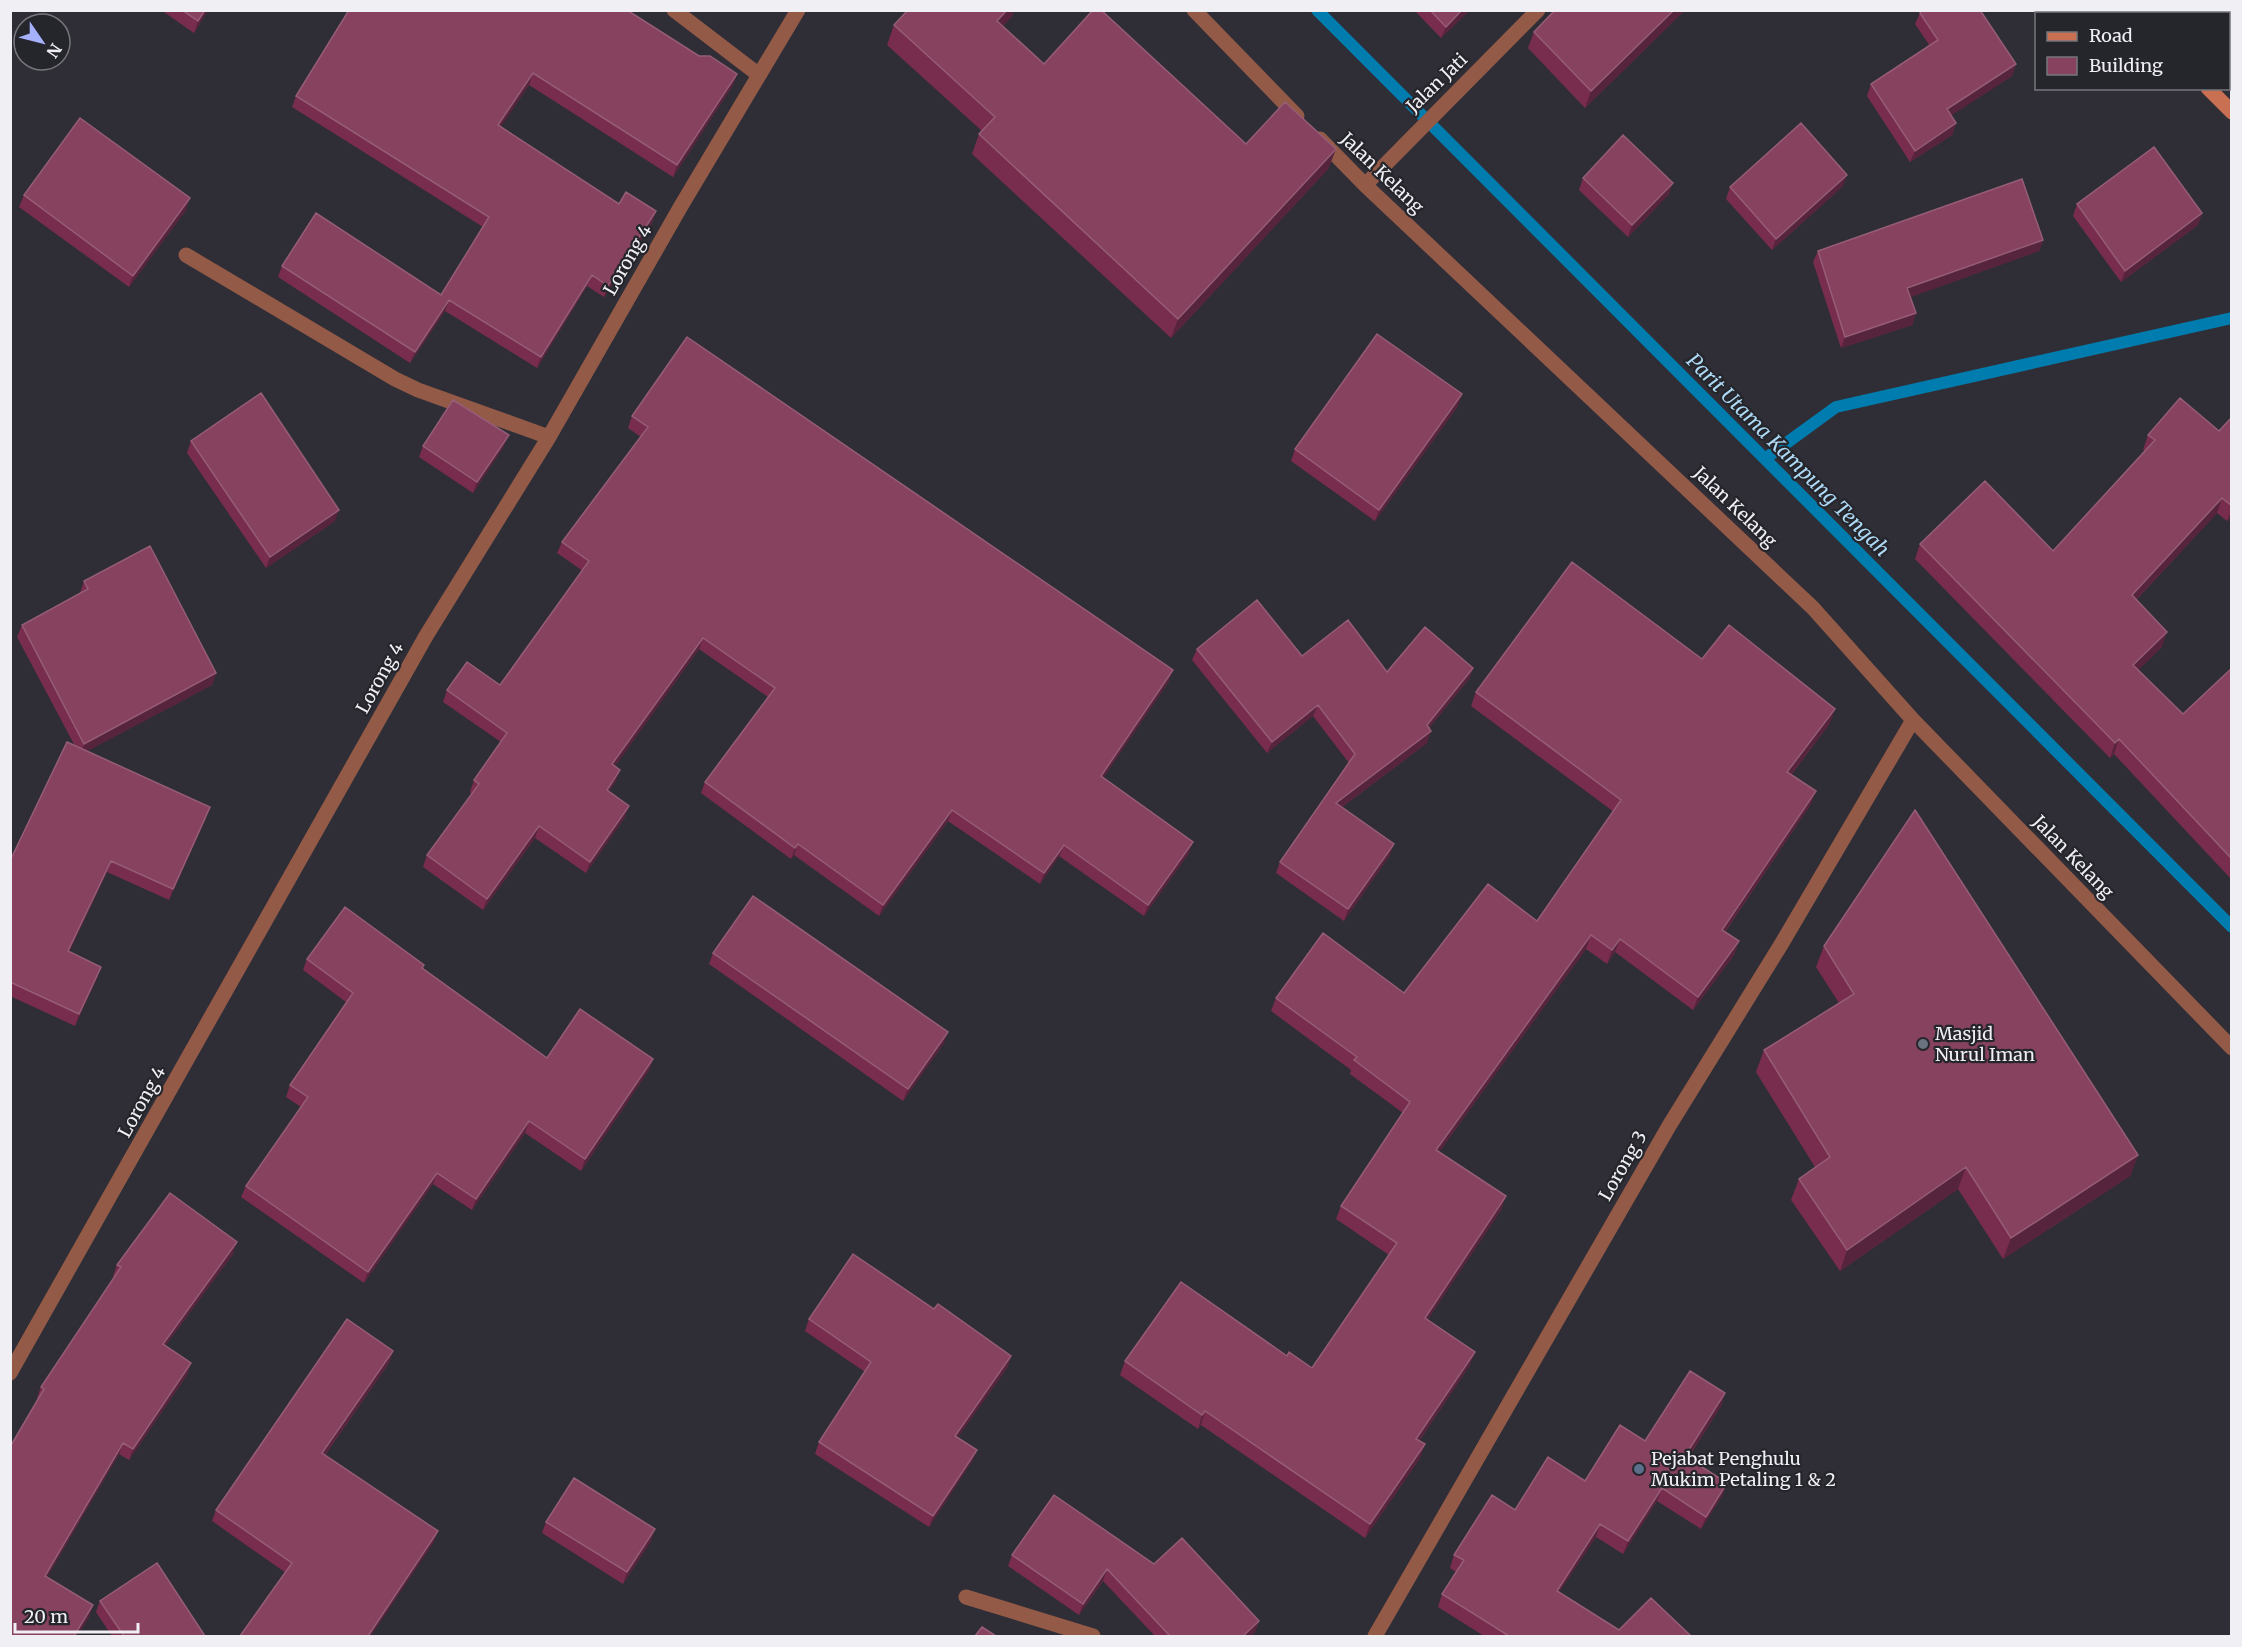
<svg xmlns="http://www.w3.org/2000/svg" width="2242" height="1647" font-family="Merriweather,serif">
<style>
.lines{fill:none;stroke-linecap:round;stroke-linejoin:round}
.stream{stroke:#007cae;stroke-width:12}
.street{stroke:#935a47;stroke-width:15}
.secondary{stroke:#c96f52;stroke-width:15}
.wall{fill:#792d4e}
.shaded-wall{fill:#56243d}
.building{fill:#86425f;stroke:#965d77;stroke-width:1.5}
.worship-dot{fill:#6b7280;stroke:#25252c;stroke-width:2}
.service-dot{fill:#5c6f8a;stroke:#25252c;stroke-width:2}
.labels{text-anchor:middle;stroke-width:4.5;stroke-linejoin:round;paint-order:stroke}
.street-label{font-size:18px;fill:#f0eff4;stroke:#25252c}
.poi-label{font-size:18px;fill:#f0eff4;stroke:#25252c;text-anchor:start}
.water-label{font-size:20px;font-style:italic;fill:#aedaf6;stroke:#25252c}
</style>
<rect width="100%" height="100%" fill="#2f2e36"/>
<g class="lines">
<path class="stream" d="M 1317,10 L 2232,927
M 1766,458 L 1836,407 L 2232,318"/>
<path class="street" d="M 674,10 L 759,75
M 1194,10 L 1297,116
M 1320,139 L 1365,185 L 1813,608 L 1913,720 L 2232,1048
M 1365,185 L 1538,10
M 186,255 L 395,379 L 418,390 L 549,437
M 10,1373 L 426,636 L 549,437 L 681,206 L 798,10
M 966,1597 L 1093,1636
M 1375,1636 L 1669,1126 L 1782,943 L 1913,720"/>
<path class="secondary" d="M 2131,10 L 2134,14
M 2208,88 L 2232,112"/>
</g>
<path class="wall" d="M 161,10 L 208,10 L 194,33 Z
M 908,10 L 1014,10 L 1012,16 L 1003,26 L 1044,64 L 1246,144 L 1336,149 L 1328,169 L 1171,338 L 972,154 L 979,134 L 982,131 L 887,45 L 894,25 Z
M 1414,10 L 1470,10 L 1441,38 Z
M 1685,10 L 1585,108 L 1528,48 L 1534,32 Z
M 1920,13 L 2016,64 L 2012,76 L 1951,115 L 1956,123 L 1952,135 L 1910,162 L 1867,96 L 1871,84 L 1930,46 L 1915,24 Z
M 699,56 L 737,74 L 733,85 L 673,177 L 529,85 L 500,127 L 619,204 L 656,211 L 652,223 L 604,297 L 587,286 L 537,368 L 445,311 L 410,363 L 278,277 L 282,266 L 441,295 L 483,227 L 292,107 L 296,96 Z
M 1583,178 L 1669,194 L 1628,237 L 1579,190 Z
M 1843,186 L 1772,250 L 1726,199 L 1730,187 Z
M 24,195 L 186,210 L 129,287 L 19,207 Z
M 2077,204 L 2202,213 L 2198,225 L 2121,282 L 2073,216 Z
M 2043,240 L 2039,251 L 1910,297 L 1916,313 L 1912,325 L 1841,348 L 1813,262 L 1818,251 Z
M 1458,406 L 1375,521 L 1291,461 L 1295,449 Z
M 632,416 L 1169,681 L 1103,778 L 1189,853 L 1144,916 L 1059,856 L 1040,884 L 948,821 L 879,916 L 794,855 L 791,859 L 701,793 L 705,782 L 768,697 L 699,649 L 615,766 L 616,781 L 609,791 L 625,817 L 586,873 L 535,838 L 483,910 L 423,867 L 427,855 L 472,794 L 470,792 L 474,780 L 501,742 L 443,702 L 447,690 L 500,685 L 583,571 L 557,553 L 562,542 L 641,437 L 628,428 Z
M 2232,417 L 2232,516 L 2227,521 L 2217,513 L 2136,600 L 2162,647 L 2138,670 L 2183,714 L 2232,668 L 2232,880 L 2114,754 L 2110,758 L 1915,559 L 1920,544 L 2053,551 L 2145,451 L 2143,450 L 2148,435 L 2219,431 Z
M 191,441 L 335,521 L 266,568 L 187,453 Z
M 423,446 L 504,446 L 473,493 L 419,457 Z
M 84,581 L 216,673 L 212,685 L 87,751 L 206,818 L 169,900 L 107,872 L 69,952 L 101,967 L 97,978 L 75,1026 L 10,996 L 10,861 L 75,746 L 17,637 L 22,625 L 80,593 Z
M 1197,649 L 1302,656 L 1387,672 L 1473,668 L 1469,679 L 1429,728 L 1427,743 L 1342,807 L 1390,855 L 1344,921 L 1276,873 L 1280,862 L 1349,763 L 1313,716 L 1267,753 L 1192,660 Z
M 1702,659 L 1830,723 L 1791,775 L 1811,804 L 1725,932 L 1739,941 L 1734,955 L 1693,1010 L 1615,952 L 1607,964 L 1586,949 L 1439,1152 L 1506,1196 L 1501,1210 L 1428,1319 L 1470,1365 L 1419,1441 L 1425,1444 L 1420,1458 L 1365,1538 L 1201,1425 L 1198,1429 L 1120,1375 L 1125,1361 L 1287,1356 L 1312,1368 L 1389,1255 L 1336,1219 L 1341,1206 L 1403,1113 L 1350,1074 L 1351,1070 L 1271,1011 L 1276,998 L 1404,993 L 1537,921 L 1614,812 L 1471,706 L 1476,692 Z
M 1824,946 L 2138,1155 L 2130,1176 L 2003,1259 L 1958,1189 L 1840,1271 L 1791,1200 L 1799,1179 L 1815,1167 L 1756,1072 L 1764,1050 L 1839,1003 L 1816,967 Z
M 713,953 L 944,1043 L 903,1101 L 709,964 Z
M 307,959 L 423,968 L 547,1058 L 653,1059 L 649,1070 L 581,1171 L 525,1133 L 472,1210 L 433,1184 L 364,1283 L 241,1197 L 246,1186 L 301,1107 L 286,1097 L 290,1085 L 346,1002 L 303,970 Z
M 233,1254 L 165,1346 L 191,1363 L 187,1375 L 129,1460 L 119,1454 L 47,1577 L 89,1617 L 77,1636 L 10,1636 L 38,1400 L 37,1398 L 41,1387 L 115,1277 L 113,1276 L 117,1265 Z
M 934,1309 L 1011,1356 L 1007,1368 L 957,1438 L 977,1450 L 972,1461 L 929,1527 L 815,1454 L 819,1442 L 865,1372 L 805,1331 L 809,1319 Z
M 393,1351 L 389,1363 L 325,1455 L 434,1542 L 286,1573 L 212,1521 L 216,1510 Z
M 1725,1393 L 1721,1406 L 1688,1458 L 1727,1483 L 1722,1496 L 1701,1529 L 1657,1501 L 1623,1554 L 1596,1537 L 1559,1592 L 1619,1630 L 1691,1636 L 1484,1636 L 1438,1607 L 1442,1594 L 1456,1572 L 1450,1568 L 1454,1555 L 1515,1510 L 1585,1481 L 1645,1441 Z
M 546,1522 L 651,1541 L 623,1584 L 542,1533 Z
M 1012,1555 L 1154,1564 L 1259,1621 L 1255,1632 L 1251,1636 L 1155,1636 L 1103,1581 L 1079,1615 L 1008,1566 Z
M 100,1601 L 205,1636 L 112,1636 L 96,1612 Z"/>
<path class="shaded-wall" d="M 205,10 L 208,10 L 194,33 L 198,21 Z
M 1007,10 L 1014,10 L 1012,16 L 990,40 L 997,21 Z
M 1462,10 L 1470,10 L 1441,38 L 1446,27 Z
M 1674,10 L 1685,10 L 1585,108 L 1591,91 Z
M 2016,64 L 2012,76 L 1943,121 L 1947,109 Z
M 533,73 L 529,85 L 494,137 L 498,125 Z
M 737,74 L 733,85 L 673,177 L 677,165 Z
M 1956,123 L 1952,135 L 1910,162 L 1915,151 Z
M 1336,149 L 1328,169 L 1171,338 L 1178,319 Z
M 1847,175 L 1843,186 L 1772,250 L 1776,239 Z
M 1673,183 L 1669,194 L 1628,237 L 1632,225 Z
M 190,198 L 186,210 L 129,287 L 133,276 Z
M 656,211 L 652,223 L 604,297 L 608,286 Z
M 2202,213 L 2198,225 L 2121,282 L 2125,271 Z
M 2043,240 L 2039,251 L 1903,300 L 1907,288 Z
M 592,275 L 587,286 L 537,368 L 541,357 Z
M 449,300 L 445,311 L 410,363 L 415,352 Z
M 1916,313 L 1912,325 L 1841,348 L 1845,337 Z
M 1462,394 L 1458,406 L 1375,521 L 1379,510 Z
M 509,435 L 504,446 L 473,493 L 477,482 Z
M 2222,498 L 2217,513 L 2126,610 L 2132,595 Z
M 2232,509 L 2232,516 L 2227,521 Z
M 339,510 L 335,521 L 266,568 L 270,557 Z
M 2167,632 L 2162,647 L 2128,680 L 2133,665 Z
M 703,638 L 699,649 L 608,776 L 612,764 Z
M 1473,668 L 1469,679 L 1422,736 L 1427,725 Z
M 1173,670 L 1169,681 L 1097,787 L 1101,776 Z
M 216,673 L 212,685 L 80,755 L 84,744 Z
M 1318,705 L 1313,716 L 1267,753 L 1272,742 Z
M 1835,709 L 1830,723 L 1782,786 L 1787,772 Z
M 1431,731 L 1427,743 L 1332,814 L 1336,803 Z
M 2119,739 L 2114,754 L 2110,758 L 2115,743 Z
M 620,770 L 616,781 L 602,801 L 607,790 Z
M 1816,791 L 1811,804 L 1717,943 L 1722,930 Z
M 629,806 L 625,817 L 586,873 L 590,862 Z
M 210,807 L 206,818 L 169,900 L 173,889 Z
M 952,810 L 948,821 L 879,916 L 883,905 Z
M 539,826 L 535,838 L 483,910 L 487,899 Z
M 1193,842 L 1189,853 L 1144,916 L 1148,905 Z
M 798,844 L 794,855 L 791,859 L 795,848 Z
M 1394,844 L 1390,855 L 1344,921 L 1348,909 Z
M 1064,845 L 1059,856 L 1040,884 L 1044,873 Z
M 111,861 L 107,872 L 64,963 L 68,951 Z
M 1591,935 L 1586,949 L 1431,1163 L 1436,1150 Z
M 1620,939 L 1615,952 L 1607,964 L 1612,950 Z
M 1739,941 L 1734,955 L 1693,1010 L 1698,997 Z
M 101,967 L 97,978 L 75,1026 L 79,1014 Z
M 948,1032 L 944,1043 L 903,1101 L 908,1089 Z
M 653,1059 L 649,1070 L 581,1171 L 585,1159 Z
M 529,1121 L 525,1133 L 472,1210 L 476,1199 Z
M 2138,1155 L 2130,1176 L 2003,1259 L 2011,1238 Z
M 1966,1167 L 1958,1189 L 1840,1271 L 1847,1250 Z
M 437,1173 L 433,1184 L 364,1283 L 368,1272 Z
M 1506,1196 L 1501,1210 L 1420,1331 L 1425,1318 Z
M 237,1242 L 233,1254 L 158,1355 L 163,1344 Z
M 393,1351 L 389,1363 L 318,1464 L 322,1453 Z
M 1475,1352 L 1470,1365 L 1411,1452 L 1416,1439 Z
M 1011,1356 L 1007,1368 L 951,1447 L 955,1436 Z
M 191,1363 L 187,1375 L 129,1460 L 133,1449 Z
M 1725,1393 L 1721,1406 L 1680,1469 L 1685,1456 Z
M 1205,1411 L 1201,1425 L 1198,1429 L 1202,1415 Z
M 123,1443 L 119,1454 L 41,1587 L 45,1576 Z
M 1425,1444 L 1420,1458 L 1365,1538 L 1370,1524 Z
M 977,1450 L 972,1461 L 929,1527 L 933,1516 Z
M 1727,1483 L 1722,1496 L 1701,1529 L 1706,1517 Z
M 1662,1488 L 1657,1501 L 1623,1554 L 1628,1541 Z
M 1600,1524 L 1596,1537 L 1552,1603 L 1557,1591 Z
M 655,1529 L 651,1541 L 623,1584 L 627,1572 Z
M 438,1531 L 434,1542 L 371,1636 L 368,1636 Z
M 1107,1569 L 1103,1581 L 1079,1615 L 1083,1604 Z
M 93,1605 L 89,1617 L 77,1636 L 74,1636 Z
M 1259,1621 L 1255,1632 L 1251,1636 L 1243,1636 Z"/>
<path class="building" d="M 182,10 L 205,10 L 198,21 Z
M 349,10 L 627,10 L 699,56 L 710,56 L 737,74 L 677,165 L 533,73 L 498,125 L 619,204 L 626,192 L 656,211 L 608,286 L 592,275 L 541,357 L 449,300 L 415,352 L 282,266 L 316,213 L 441,295 L 489,217 L 296,96 Z
M 908,10 L 1007,10 L 997,21 L 1044,64 L 1093,10 L 1101,10 L 1246,144 L 1285,102 L 1336,149 L 1178,319 L 979,134 L 995,117 L 894,25 Z
M 1430,10 L 1462,10 L 1446,27 Z
M 1555,10 L 1674,10 L 1591,91 L 1534,32 Z
M 1923,10 L 1980,10 L 2016,64 L 1947,109 L 1956,123 L 1915,151 L 1871,84 L 1938,40 L 1920,13 Z
M 80,118 L 190,198 L 133,276 L 24,195 Z
M 1801,123 L 1847,175 L 1776,239 L 1730,187 Z
M 1623,135 L 1673,183 L 1632,225 L 1583,178 Z
M 2154,147 L 2202,213 L 2125,271 L 2077,204 Z
M 2022,179 L 2043,240 L 1907,288 L 1916,313 L 1845,337 L 1818,251 Z
M 1377,334 L 1462,394 L 1379,510 L 1295,449 Z
M 687,337 L 1173,670 L 1101,776 L 1193,842 L 1148,905 L 1064,845 L 1044,873 L 952,810 L 883,905 L 798,844 L 795,848 L 705,782 L 775,688 L 703,638 L 612,764 L 620,770 L 607,790 L 629,806 L 590,862 L 539,826 L 487,899 L 427,855 L 479,784 L 474,780 L 507,733 L 447,690 L 467,662 L 500,685 L 589,561 L 562,542 L 648,427 L 632,416 Z
M 261,393 L 339,510 L 270,557 L 191,441 Z
M 2180,398 L 2219,431 L 2232,417 L 2232,506 L 2222,498 L 2132,595 L 2167,632 L 2133,665 L 2183,714 L 2232,668 L 2232,859 L 2119,739 L 2115,743 L 1920,544 L 1985,481 L 2053,551 L 2155,440 L 2148,435 Z
M 453,400 L 509,435 L 477,482 L 423,446 Z
M 150,546 L 216,673 L 84,744 L 22,625 L 88,589 L 84,581 Z
M 1572,562 L 1702,659 L 1729,625 L 1835,709 L 1787,772 L 1816,791 L 1722,930 L 1739,941 L 1698,997 L 1620,939 L 1612,950 L 1591,935 L 1436,1150 L 1506,1196 L 1425,1318 L 1475,1352 L 1416,1439 L 1425,1444 L 1370,1524 L 1205,1411 L 1202,1415 L 1125,1361 L 1181,1282 L 1287,1356 L 1289,1352 L 1312,1368 L 1397,1243 L 1341,1206 L 1410,1102 L 1354,1060 L 1357,1057 L 1276,998 L 1323,933 L 1404,993 L 1488,884 L 1537,921 L 1621,800 L 1476,692 Z
M 1257,600 L 1302,656 L 1348,620 L 1387,672 L 1425,627 L 1473,668 L 1427,725 L 1431,731 L 1336,803 L 1394,844 L 1348,909 L 1280,862 L 1355,754 L 1318,705 L 1272,742 L 1197,649 Z
M 67,742 L 210,807 L 173,889 L 111,861 L 68,951 L 101,967 L 79,1014 L 10,982 L 10,861 Z
M 1915,810 L 2138,1155 L 2011,1238 L 1966,1167 L 1847,1250 L 1799,1179 L 1830,1157 L 1764,1050 L 1854,994 L 1824,946 Z
M 753,896 L 948,1032 L 908,1089 L 713,953 Z
M 345,907 L 424,965 L 422,968 L 547,1058 L 580,1009 L 653,1059 L 585,1159 L 529,1121 L 476,1199 L 437,1173 L 368,1272 L 246,1186 L 308,1097 L 290,1085 L 353,993 L 307,959 Z
M 170,1193 L 237,1242 L 163,1344 L 191,1363 L 133,1449 L 123,1443 L 45,1576 L 93,1605 L 74,1636 L 10,1636 L 10,1447 L 44,1389 L 41,1387 L 121,1267 L 117,1265 Z
M 853,1254 L 934,1309 L 938,1304 L 1011,1356 L 955,1436 L 977,1450 L 933,1516 L 819,1442 L 871,1362 L 809,1319 Z
M 347,1319 L 393,1351 L 322,1453 L 438,1531 L 368,1636 L 369,1636 L 240,1636 L 292,1563 L 216,1510 Z
M 1690,1371 L 1725,1393 L 1685,1456 L 1727,1483 L 1706,1517 L 1662,1488 L 1628,1541 L 1600,1524 L 1557,1591 L 1619,1630 L 1651,1598 L 1691,1636 L 1509,1636 L 1442,1594 L 1464,1560 L 1454,1555 L 1492,1495 L 1515,1510 L 1548,1457 L 1585,1481 L 1620,1425 L 1645,1441 Z
M 574,1478 L 655,1529 L 627,1572 L 546,1522 Z
M 1054,1495 L 1154,1564 L 1182,1538 L 1259,1621 L 1243,1636 L 1170,1636 L 1107,1569 L 1083,1604 L 1012,1555 Z
M 157,1563 L 205,1636 L 124,1636 L 100,1601 Z
M 982,1627 L 996,1636 L 975,1636 Z"/>
<circle class="worship-dot" cx="1923" cy="1044" r="6"/>
<circle class="service-dot" cx="1639" cy="1469" r="6"/>
<g class="labels">
<g class="street-label">
<text transform="translate(1437 83) rotate(-44)" y="6">Jalan Jati</text>
<text transform="translate(1382 173) rotate(44)" y="6">Jalan Kelang</text>
<text transform="translate(628 260) rotate(-60)" y="6">Lorong 4</text>
<text transform="translate(1735 507) rotate(44)" y="6">Jalan Kelang</text>
<text transform="translate(380 678) rotate(-61)" y="6">Lorong 4</text>
<text transform="translate(2073 857) rotate(46)" y="6">Jalan Kelang</text>
<text transform="translate(142 1102) rotate(-61)" y="6">Lorong 4</text>
<text transform="translate(1623 1166) rotate(-60)" y="6">Lorong 3</text>
</g>
<g class="poi-label">
<text x="1935" y="1040">Masjid<tspan x="1935" dy="21">Nurul Iman</tspan></text>
<text x="1651" y="1465">Pejabat Penghulu<tspan x="1651" dy="21">Mukim Petaling 1 &amp; 2</tspan></text>
</g>
<g class="water-label">
<text transform="translate(1788 455) rotate(45)" y="7">Parit Utama Kampung Tengah</text>
</g>
</g>
<rect width="2242" height="1647" fill="none" stroke="#f0eff4" stroke-width="24"/>
<rect x="2035" y="12" width="195" height="78" fill="#25252c" stroke="#76767c" stroke-width="1.5"/>
<rect x="2047" y="32" width="30" height="9" fill="#c96f52" stroke="#76767c" stroke-width="1.5"/>
<text x="2089" y="42" font-size="18" fill="#f0eff4">Road</text>
<rect x="2047" y="57" width="30" height="18" fill="#86425f" stroke="#76767c" stroke-width="1.5"/>
<text x="2089" y="72" font-size="18" fill="#f0eff4">Building</text>
<g transform="translate(42 42) rotate(125)"><circle r="28" fill="#25252c" stroke="#76767c" stroke-width="1.5"/>
<path d="M0-4.5L10 22L0 15L-10 22Z" fill="#a6b1fc"/>
<text y="-9" font-size="16" font-weight="bold" text-anchor="middle" fill="#f0eff4">N</text>
</g>
<path d="M15 1623v9h123v-9" fill="none" stroke="#f0eff4" stroke-width="3"/>
<text x="24" y="1623" font-size="18" fill="#f0eff4" stroke="#25252c" stroke-width="4.5" paint-order="stroke">20 m</text>
</svg>
